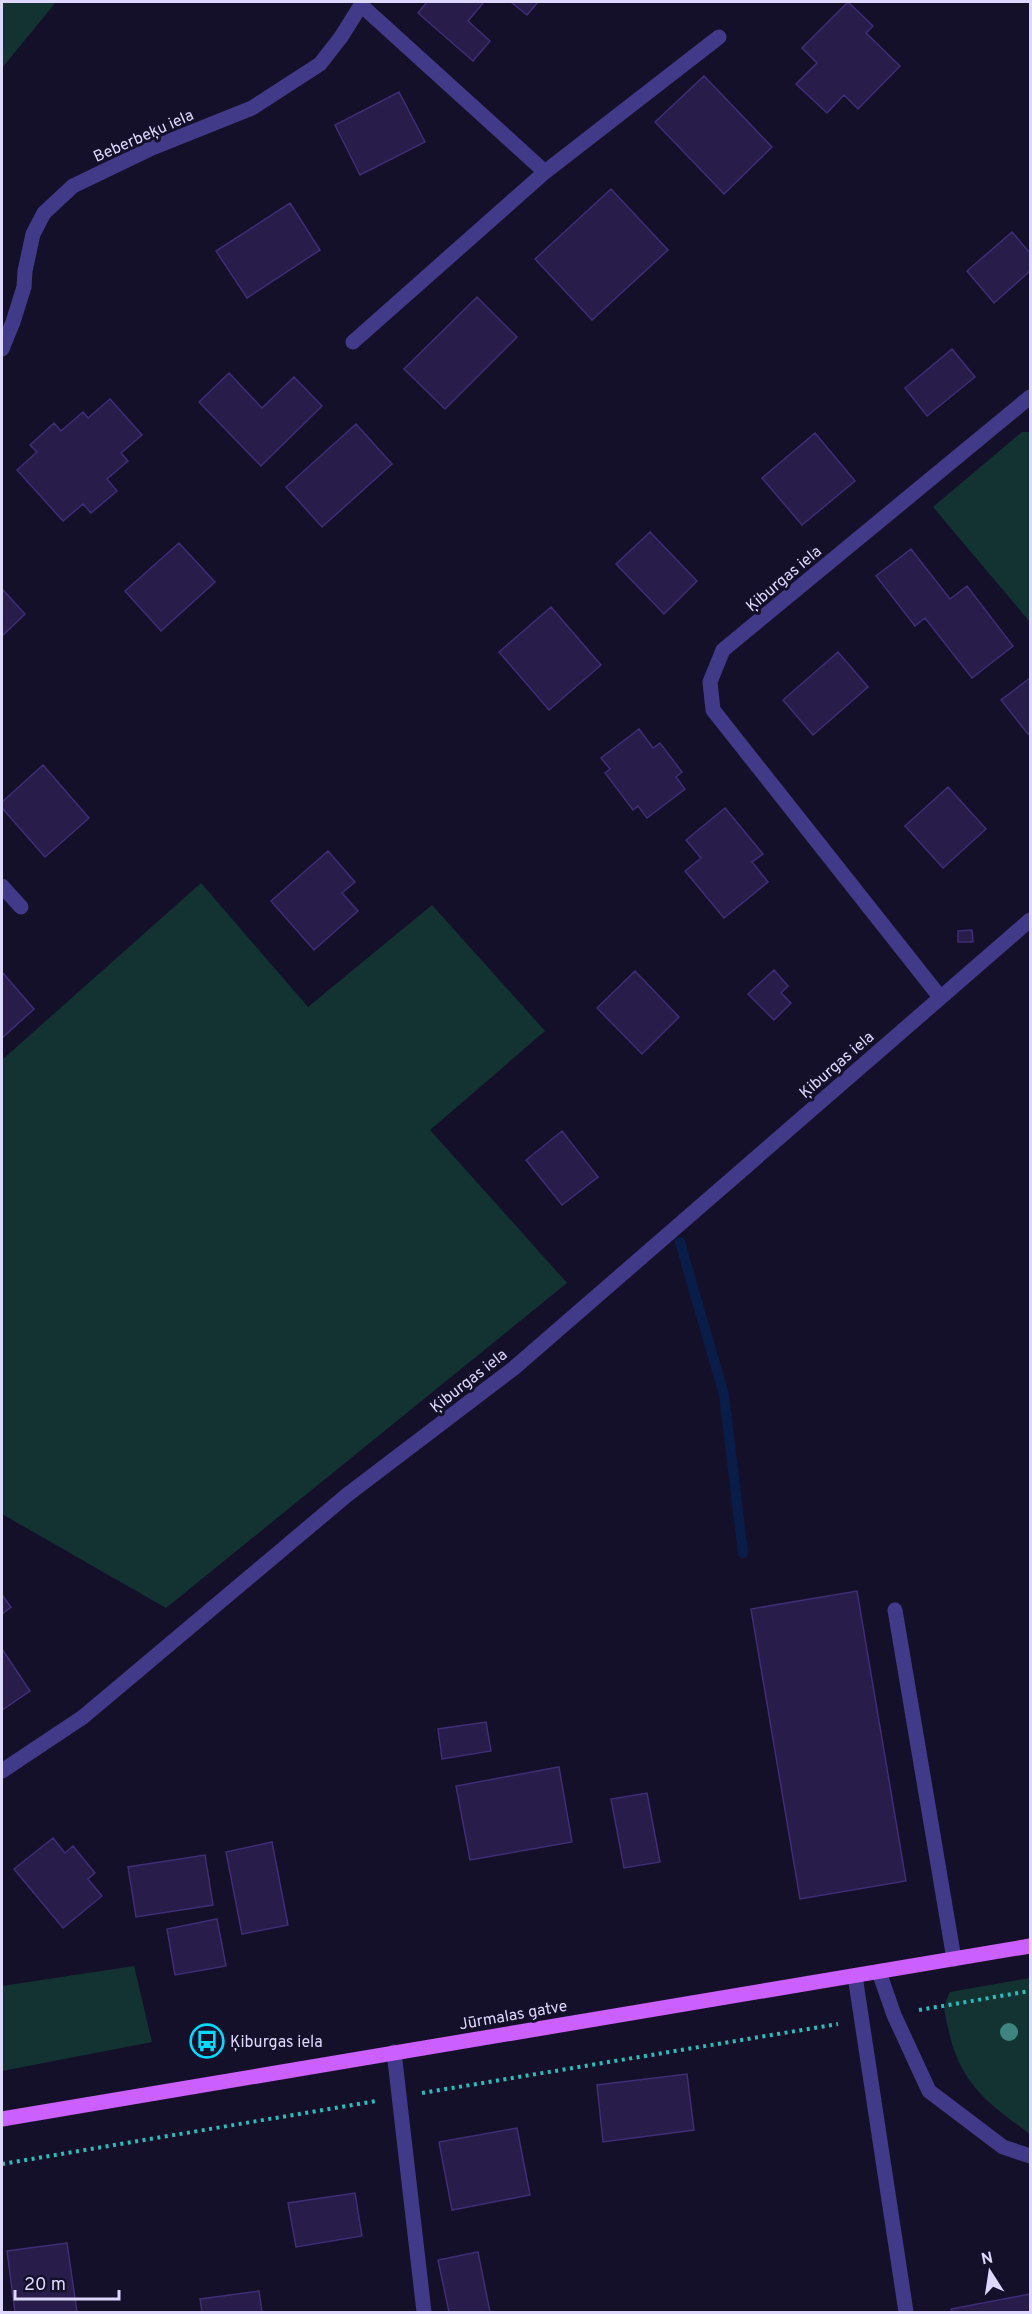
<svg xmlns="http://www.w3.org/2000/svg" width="1032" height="2314" font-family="Overpass,sans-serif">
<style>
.green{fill:#133333}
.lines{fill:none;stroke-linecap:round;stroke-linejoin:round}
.stream{stroke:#0a1d48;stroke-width:10}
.building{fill:#271c4a;stroke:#3f2d76;stroke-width:1.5}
.path{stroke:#2ebcbb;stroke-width:4;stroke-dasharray:3 4.5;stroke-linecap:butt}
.minor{stroke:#413a88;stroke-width:15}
.major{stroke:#cb5fff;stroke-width:15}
.tree{fill:#3f8480}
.labels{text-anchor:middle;stroke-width:6;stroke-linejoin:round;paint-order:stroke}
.street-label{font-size:16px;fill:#ded8ff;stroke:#151029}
.poi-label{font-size:16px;fill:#ded8ff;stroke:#151029;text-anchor:start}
</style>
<rect width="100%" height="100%" fill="#151029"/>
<path class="green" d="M 2,2 L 56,2 L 2,68 Z
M 1022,432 L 1030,432 L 1030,622 L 933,507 Z
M 201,883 L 308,1007 L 432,905 L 545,1031 L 430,1130 L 567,1283 L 166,1608 L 2,1514 L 2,1060 Z
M 134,1966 L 152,2042 L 2,2071 L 2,1986 Z
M 1030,1978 L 1030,2134 C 989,2104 961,2085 949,2032 C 945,2013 941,2010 950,1992 Z"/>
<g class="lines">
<path class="stream" d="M 680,1242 L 724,1395 L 743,1553"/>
</g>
<path class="building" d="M 427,2 L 484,2 L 468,21 L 490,41 L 473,61 L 418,13 Z
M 511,2 L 538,2 L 527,15 Z
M 848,2 L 873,26 L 866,33 L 900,66 L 858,109 L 844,95 L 827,113 L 796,84 L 817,63 L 802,48 Z
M 704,76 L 772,147 L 724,194 L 655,122 Z
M 399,92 L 425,142 L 360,175 L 335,125 Z
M 611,189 L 668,250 L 592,320 L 535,259 Z
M 290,203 L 320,250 L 247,298 L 216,251 Z
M 1012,232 L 1030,253 L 1030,271 L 994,303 L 967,271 Z
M 477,297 L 517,337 L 445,409 L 404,369 Z
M 952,349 L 975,377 L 927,416 L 905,388 Z
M 229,373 L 262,408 L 294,377 L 322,406 L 261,466 L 199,402 Z
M 110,399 L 142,435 L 121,453 L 128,461 L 107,479 L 117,491 L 91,513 L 83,504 L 63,521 L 17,470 L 37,452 L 30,445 L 54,423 L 61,431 L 83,412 L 88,418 Z
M 356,424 L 392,464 L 322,527 L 286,487 Z
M 815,433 L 855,481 L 802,525 L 762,478 Z
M 650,532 L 697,581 L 664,614 L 616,564 Z
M 179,543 L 215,582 L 161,631 L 125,591 Z
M 911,549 L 950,599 L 967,586 L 1013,646 L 972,678 L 925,618 L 915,626 L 876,576 Z
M 2,589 L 25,614 L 2,636 Z
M 551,607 L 601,665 L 549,710 L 499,652 Z
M 838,652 L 868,687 L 813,735 L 783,700 Z
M 1030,678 L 1030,732 L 1028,734 L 1001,700 Z
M 639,729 L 653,748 L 660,743 L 682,772 L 676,777 L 685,789 L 647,818 L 638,806 L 633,810 L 605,773 L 610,769 L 601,758 Z
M 43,765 L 89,818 L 45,857 L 2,808 L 2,802 Z
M 948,787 L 986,829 L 943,868 L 905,826 Z
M 725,808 L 763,854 L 752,862 L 768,882 L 724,918 L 685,871 L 701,858 L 686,840 Z
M 328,851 L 355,882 L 342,893 L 358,911 L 314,950 L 271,901 Z
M 972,930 L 973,942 L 958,942 L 958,931 Z
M 774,970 L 788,986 L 781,993 L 791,1003 L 774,1020 L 748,994 Z
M 635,971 L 679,1017 L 642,1054 L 597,1008 Z
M 2,972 L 34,1009 L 2,1038 Z
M 562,1131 L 598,1177 L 562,1205 L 526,1160 Z
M 857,1591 L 906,1881 L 800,1899 L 751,1609 Z
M 2,1595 L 11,1607 L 2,1614 Z
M 2,1649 L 30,1691 L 2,1710 Z
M 486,1722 L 491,1751 L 442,1759 L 438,1729 Z
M 559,1767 L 572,1842 L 470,1860 L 456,1786 Z
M 647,1793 L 660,1862 L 624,1868 L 611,1799 Z
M 53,1838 L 65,1853 L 73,1846 L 95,1873 L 88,1879 L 102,1896 L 63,1928 L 14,1869 Z
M 272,1842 L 288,1925 L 242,1934 L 226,1852 Z
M 205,1855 L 213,1905 L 136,1917 L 128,1867 Z
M 217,1919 L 226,1966 L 175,1975 L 167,1929 Z
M 687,2074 L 694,2130 L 603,2142 L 597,2085 Z
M 517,2128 L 530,2195 L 452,2210 L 439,2142 Z
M 355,2193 L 362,2236 L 296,2247 L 288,2203 Z
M 67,2243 L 77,2312 L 15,2312 L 7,2251 Z
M 478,2252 L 490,2312 L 449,2312 L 438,2260 Z
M 259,2291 L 262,2312 L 202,2312 L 200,2299 Z
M 1030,2294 L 1030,2312 L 952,2312 L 951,2309 Z"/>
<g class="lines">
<path class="path" d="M 919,2010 L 1030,1991
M 422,2093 L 838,2024
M 2,2164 L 376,2101"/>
<path class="minor" d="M 361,5 L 545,172
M 353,342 L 545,172 L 719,37
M 2,349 L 13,322 L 24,287 L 25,271 L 33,234 L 44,213 L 73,186 L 152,148 L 252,108 L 320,64 L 341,37 L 363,2
M 2,886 L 21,907
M 940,997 L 713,710 L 710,682 L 723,650 L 1030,397
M 895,1610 L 954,1959
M 2,1771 L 83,1717 L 347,1495 L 514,1368 L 1030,920
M 879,1972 L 894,2015 L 929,2091 L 1003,2147 L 1030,2156
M 855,1976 L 906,2312
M 394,2052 L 424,2312"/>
<path class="major" d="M 2,2119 L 1030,1946"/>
</g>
<circle class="tree" cx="1009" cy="2032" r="9"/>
<defs>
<g id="bus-ring" transform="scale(1.725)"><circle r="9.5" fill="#151029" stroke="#04daff" stroke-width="1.5"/><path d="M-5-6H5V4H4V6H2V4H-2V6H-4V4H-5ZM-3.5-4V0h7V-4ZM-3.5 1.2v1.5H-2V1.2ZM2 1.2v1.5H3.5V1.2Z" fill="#04daff"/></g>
</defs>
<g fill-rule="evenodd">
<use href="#bus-ring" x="207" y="2041"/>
</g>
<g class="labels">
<g class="street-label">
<text transform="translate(143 135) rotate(-24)" y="6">Beberbeķu iela</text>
<text transform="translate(783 578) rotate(-40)" y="6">Ķiburgas iela</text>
<text transform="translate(836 1064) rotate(-41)" y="6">Ķiburgas iela</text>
<text transform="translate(468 1380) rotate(-38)" y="6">Ķiburgas iela</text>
<text transform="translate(513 2014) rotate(-10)" y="6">Jūrmalas gatve</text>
</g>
<g class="poi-label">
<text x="230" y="2047">Ķiburgas iela</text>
</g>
</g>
<rect width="1032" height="2314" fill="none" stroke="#ded8ff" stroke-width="6"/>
<g transform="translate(990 2272) rotate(348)" stroke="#151029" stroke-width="4.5" paint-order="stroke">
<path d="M0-4.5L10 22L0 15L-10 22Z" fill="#ded8ff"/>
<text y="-9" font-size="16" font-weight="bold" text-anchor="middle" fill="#ded8ff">N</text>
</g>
<path d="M15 2290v9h104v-9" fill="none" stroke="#ded8ff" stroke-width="3"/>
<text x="24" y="2290" font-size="18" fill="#ded8ff" stroke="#151029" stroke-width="4.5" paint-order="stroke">20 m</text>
</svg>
